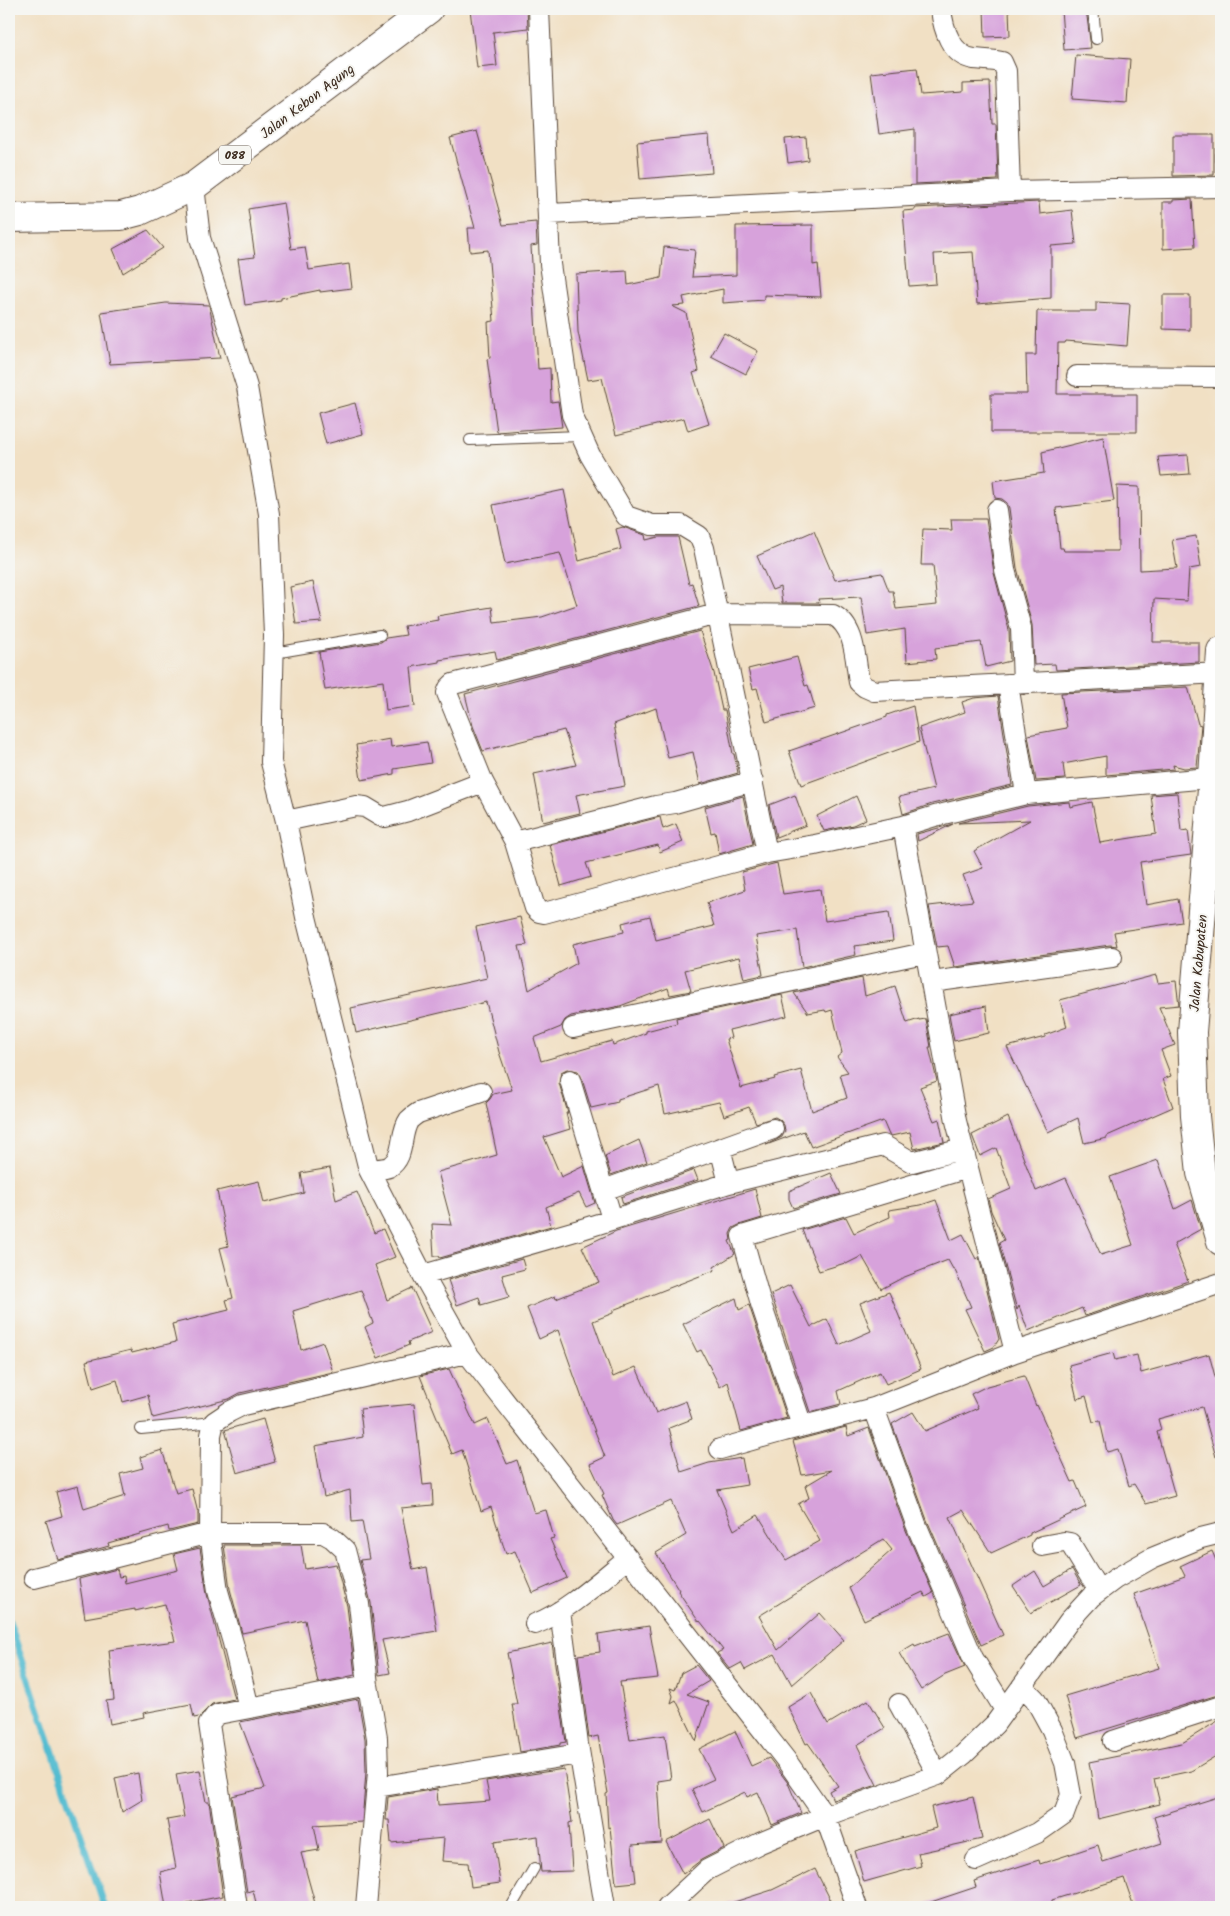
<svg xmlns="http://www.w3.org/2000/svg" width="1230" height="1916" font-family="Kalam,sans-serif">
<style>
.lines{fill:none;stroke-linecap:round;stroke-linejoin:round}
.stream{stroke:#53bcd0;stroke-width:7}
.building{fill:#d7a2db}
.lane-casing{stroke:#564537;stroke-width:12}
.street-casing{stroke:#564537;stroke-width:22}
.secondary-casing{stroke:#564537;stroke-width:30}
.primary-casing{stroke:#564537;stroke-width:30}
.lane{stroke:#fff;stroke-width:10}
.street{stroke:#fff;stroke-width:20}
.secondary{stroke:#fff;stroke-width:28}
.primary{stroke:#fff;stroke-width:28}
.labels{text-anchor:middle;stroke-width:4;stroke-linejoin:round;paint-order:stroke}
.shield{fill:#f6f6f2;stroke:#73675e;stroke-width:1}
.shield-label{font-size:12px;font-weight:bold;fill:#3b2a1e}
.street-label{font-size:14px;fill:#3b2a1e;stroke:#f6f6f2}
</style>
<rect width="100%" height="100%" fill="#f6f6f2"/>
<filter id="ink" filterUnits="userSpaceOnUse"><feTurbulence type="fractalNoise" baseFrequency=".02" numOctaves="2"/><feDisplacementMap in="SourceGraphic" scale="10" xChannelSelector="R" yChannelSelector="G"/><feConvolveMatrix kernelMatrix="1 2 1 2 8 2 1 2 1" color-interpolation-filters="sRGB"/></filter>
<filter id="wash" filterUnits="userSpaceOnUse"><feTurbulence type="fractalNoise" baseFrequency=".0096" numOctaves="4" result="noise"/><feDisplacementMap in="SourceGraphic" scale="20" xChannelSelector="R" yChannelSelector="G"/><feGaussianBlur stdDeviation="1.12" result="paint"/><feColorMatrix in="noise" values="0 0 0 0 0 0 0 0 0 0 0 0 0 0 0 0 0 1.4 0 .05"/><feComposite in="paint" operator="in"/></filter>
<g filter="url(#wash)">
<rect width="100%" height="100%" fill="#f1e0c4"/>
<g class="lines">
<path class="stream" d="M 9,1621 L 105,1907"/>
</g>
<g id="blocks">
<path class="building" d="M 470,9 L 527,9 L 528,28 L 493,32 L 497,66 L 477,68 Z
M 984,9 L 1009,9 L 1010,36 L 985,37 Z
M 1061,9 L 1086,9 L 1091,48 L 1064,50 Z
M 1076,55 L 1130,59 L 1127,103 L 1072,99 Z
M 917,68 L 921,95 L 963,92 L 963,83 L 990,82 L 992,124 L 996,124 L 998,180 L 915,184 L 915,129 L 879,134 L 871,73 Z
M 477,131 L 503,225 L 536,222 L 537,245 L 531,246 L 538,369 L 550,368 L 551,402 L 558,401 L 562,427 L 497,432 L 487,359 L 490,358 L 488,322 L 494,321 L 488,250 L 470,252 L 468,228 L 475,228 L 450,138 Z
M 709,135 L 712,173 L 640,179 L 637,142 Z
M 1173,135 L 1214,135 L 1214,175 L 1173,176 Z
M 806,137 L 808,160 L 788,163 L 785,139 Z
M 1192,199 L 1195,247 L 1163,249 L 1163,202 L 1173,202 L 1173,200 Z
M 1039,202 L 1040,214 L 1072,210 L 1076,244 L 1051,246 L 1051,298 L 977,304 L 973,252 L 934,254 L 936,284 L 909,286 L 903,211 L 915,210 L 915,208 Z
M 284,203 L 291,249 L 305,247 L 309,270 L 349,264 L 352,288 L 320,292 L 320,290 L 281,298 L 281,300 L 245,305 L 238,259 L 255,257 L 248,209 Z
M 813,225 L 813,265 L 818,264 L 821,297 L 764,295 L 764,300 L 723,303 L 723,289 L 683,297 L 685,305 L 672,306 L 686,313 L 699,371 L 693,373 L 709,424 L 688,431 L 684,418 L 616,435 L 602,378 L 588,380 L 578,332 L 576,274 L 627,271 L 628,285 L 661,278 L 664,247 L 695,250 L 692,277 L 736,275 L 736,226 Z
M 148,230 L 163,248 L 123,273 L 113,249 Z
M 1163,295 L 1190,295 L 1190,330 L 1163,329 Z
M 1096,302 L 1130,304 L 1127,346 L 1066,341 L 1065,343 L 1058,343 L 1057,394 L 1137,394 L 1137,432 L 991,432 L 991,394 L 1027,394 L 1026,355 L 1036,355 L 1037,311 L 1096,311 Z
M 166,303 L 209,305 L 220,358 L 110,364 L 101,312 Z
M 724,333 L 758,351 L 746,374 L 711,356 Z
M 355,403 L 363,434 L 326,444 L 318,413 Z
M 1103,437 L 1114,501 L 1056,508 L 1060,548 L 1063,548 L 1064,551 L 1118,551 L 1117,486 L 1139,487 L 1140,570 L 1177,568 L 1172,540 L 1196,536 L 1201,567 L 1189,569 L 1187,601 L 1154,599 L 1153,642 L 1199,642 L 1199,662 L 1056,670 L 1055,664 L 1034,665 L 1032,625 L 1017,568 L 1009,508 L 1007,503 L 1002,499 L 995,498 L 993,481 L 1044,473 L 1042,452 Z
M 1188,455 L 1190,474 L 1161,476 L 1158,457 Z
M 564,490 L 579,561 L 621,549 L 616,529 L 623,527 L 645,535 L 646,540 L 658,537 L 678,537 L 689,584 L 692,583 L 699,606 L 497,660 L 495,651 L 439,660 L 439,662 L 411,667 L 415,706 L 386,710 L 383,681 L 325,690 L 319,652 L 381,642 L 386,638 L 406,635 L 404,626 L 438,620 L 437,616 L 492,607 L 494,623 L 542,617 L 577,605 L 560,553 L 505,564 L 493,505 Z
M 951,519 L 986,519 L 994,573 L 1009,630 L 1010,661 L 986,667 L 981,642 L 935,648 L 936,659 L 907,662 L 905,629 L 867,635 L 861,597 L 818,599 L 819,603 L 782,603 L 780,587 L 772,590 L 757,556 L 814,531 L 835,580 L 882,573 L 889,591 L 893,591 L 896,609 L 937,605 L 933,565 L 921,565 L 923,529 L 952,530 Z
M 313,582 L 322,622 L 296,624 L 290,587 Z
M 700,631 L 714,673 L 722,710 L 725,710 L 733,754 L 734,754 L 738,773 L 700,784 L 693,752 L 668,758 L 656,708 L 614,724 L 625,786 L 576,795 L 580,813 L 543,822 L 534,774 L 576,765 L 564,730 L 483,751 L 473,726 L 465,694 Z
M 797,657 L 805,686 L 808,685 L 815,708 L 766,722 L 757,688 L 753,689 L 748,669 Z
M 1188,687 L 1198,724 L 1201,725 L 1197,767 L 1184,768 L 1173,765 L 1174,769 L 1106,775 L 1106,756 L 1063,764 L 1065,779 L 1036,781 L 1028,735 L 1067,728 L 1061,693 Z
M 998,696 L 1012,785 L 932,804 L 903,814 L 899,797 L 934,789 L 919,728 L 965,712 L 962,702 L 974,698 Z
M 913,706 L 919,742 L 801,785 L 789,751 L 887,717 L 887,715 Z
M 390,739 L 391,747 L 427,742 L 431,763 L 394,769 L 394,774 L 361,780 L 356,745 Z
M 1177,793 L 1181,831 L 1188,830 L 1191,855 L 1140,862 L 1146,905 L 1178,899 L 1182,922 L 1114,932 L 1117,946 L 1110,945 L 955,967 L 948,946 L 937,947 L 929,906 L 973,901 L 963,875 L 983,868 L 974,851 L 1030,820 L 958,823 L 1028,806 L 1069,802 L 1070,807 L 1092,802 L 1100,843 L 1156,834 L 1151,795 Z
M 795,795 L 806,825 L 776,837 L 769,805 Z
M 743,796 L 753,844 L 719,854 L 715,832 L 711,833 L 705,807 Z
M 856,796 L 866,819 L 853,825 L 824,831 L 817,816 Z
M 660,817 L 663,829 L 676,824 L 683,842 L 660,852 L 658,845 L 586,863 L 591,877 L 561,886 L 550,845 Z
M 953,824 L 918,841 L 917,834 Z
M 777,863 L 783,894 L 820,889 L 825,921 L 889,912 L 893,941 L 854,946 L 856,955 L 802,967 L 797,930 L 756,936 L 763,975 L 744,979 L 739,957 L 685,970 L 691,991 L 670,995 L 668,988 L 620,1006 L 571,1016 L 565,1020 L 561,1027 L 534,1038 L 541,1061 L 612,1041 L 613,1045 L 646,1033 L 646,1031 L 677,1023 L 676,1018 L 782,995 L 787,1016 L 729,1030 L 731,1038 L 726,1039 L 741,1088 L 775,1079 L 774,1077 L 801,1070 L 812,1111 L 847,1098 L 840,1074 L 848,1072 L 837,1057 L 842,1053 L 832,1010 L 826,1012 L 825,1010 L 808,1013 L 794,993 L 862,978 L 865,996 L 895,986 L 907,1023 L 919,1019 L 919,1020 L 926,1019 L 931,1047 L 929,1047 L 937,1081 L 920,1087 L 934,1121 L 939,1119 L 944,1142 L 914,1149 L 910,1132 L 891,1136 L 889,1135 L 883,1121 L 811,1147 L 804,1131 L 766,1145 L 782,1137 L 785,1131 L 784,1125 L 780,1120 L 775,1117 L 756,1123 L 749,1107 L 724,1116 L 719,1102 L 665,1114 L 659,1086 L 618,1099 L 618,1102 L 591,1108 L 581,1076 L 578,1071 L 567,1069 L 561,1072 L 559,1083 L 568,1113 L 566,1113 L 570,1129 L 544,1137 L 561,1177 L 584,1166 L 595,1203 L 586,1207 L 579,1193 L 546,1207 L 551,1226 L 440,1258 L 439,1256 L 434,1256 L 432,1224 L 452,1225 L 438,1172 L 497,1155 L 486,1103 L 490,1099 L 493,1094 L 512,1090 L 499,1052 L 486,1002 L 356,1033 L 351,1008 L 487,978 L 476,927 L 520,917 L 527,945 L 519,946 L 529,990 L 577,963 L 573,944 L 624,932 L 622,923 L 650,916 L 656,940 L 714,926 L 707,903 L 745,890 L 742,872 Z
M 1156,975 L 1158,983 L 1176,981 L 1179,1005 L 1159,1007 L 1175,1045 L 1161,1050 L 1171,1076 L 1163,1079 L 1173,1107 L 1107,1136 L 1107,1138 L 1084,1143 L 1078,1118 L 1048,1132 L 1007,1047 L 1045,1037 L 1045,1035 L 1067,1027 L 1060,1000 Z
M 986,1006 L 989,1033 L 954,1041 L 949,1014 Z
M 1008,1117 L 1036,1191 L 1066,1178 L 1101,1255 L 1133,1245 L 1110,1177 L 1158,1160 L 1175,1209 L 1192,1200 L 1201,1229 L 1174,1244 L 1188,1281 L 1085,1316 L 1082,1308 L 1028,1331 L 1019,1306 L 1017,1310 L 999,1243 L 1004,1240 L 991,1211 L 988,1199 L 1011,1189 L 996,1148 L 980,1156 L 972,1135 Z
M 639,1140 L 647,1162 L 611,1175 L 605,1156 Z
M 330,1168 L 336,1200 L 357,1192 L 374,1233 L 383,1229 L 395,1257 L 375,1265 L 387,1300 L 412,1288 L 432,1332 L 408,1342 L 409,1345 L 378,1358 L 365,1327 L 373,1323 L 361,1290 L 293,1311 L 301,1350 L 323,1342 L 333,1372 L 240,1393 L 229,1399 L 153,1418 L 148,1395 L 123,1402 L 117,1380 L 93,1388 L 86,1361 L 131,1350 L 132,1353 L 176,1342 L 172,1324 L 229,1310 L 226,1300 L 233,1298 L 220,1248 L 228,1246 L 217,1191 L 259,1181 L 264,1203 L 304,1193 L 301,1173 Z
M 694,1170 L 698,1180 L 623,1204 L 621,1197 Z
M 831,1173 L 841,1194 L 793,1208 L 789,1199 L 789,1191 Z
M 755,1189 L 762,1218 L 739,1225 L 733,1228 L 730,1234 L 731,1240 L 729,1241 L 735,1254 L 714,1267 L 715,1270 L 613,1310 L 613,1313 L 593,1321 L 613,1377 L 636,1367 L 656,1413 L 686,1401 L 692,1419 L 669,1428 L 681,1472 L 709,1463 L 742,1458 L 747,1485 L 717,1490 L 734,1530 L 758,1515 L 786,1560 L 820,1541 L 798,1504 L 809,1498 L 805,1486 L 832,1470 L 802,1475 L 793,1441 L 846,1427 L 848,1436 L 869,1428 L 905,1528 L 933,1593 L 926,1597 L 923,1592 L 864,1620 L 849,1588 L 892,1550 L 883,1539 L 759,1616 L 778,1650 L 820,1613 L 844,1640 L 792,1685 L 775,1654 L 745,1670 L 741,1663 L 730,1669 L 717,1653 L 723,1650 L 700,1621 L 699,1622 L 678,1591 L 679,1590 L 656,1553 L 686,1535 L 671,1501 L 617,1525 L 613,1520 L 602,1495 L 604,1494 L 590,1464 L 605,1457 L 582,1398 L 558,1330 L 539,1339 L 527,1308 L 555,1296 L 556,1299 L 599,1282 L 582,1247 L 616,1231 Z
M 936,1200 L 951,1240 L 963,1234 L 976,1259 L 979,1257 L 999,1339 L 994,1347 L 985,1351 L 965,1309 L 971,1307 L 954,1268 L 953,1269 L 948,1260 L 902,1278 L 881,1289 L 862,1256 L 846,1264 L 845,1263 L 819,1271 L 802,1230 L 846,1217 L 854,1233 L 890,1217 L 889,1210 L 921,1205 Z
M 522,1259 L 525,1269 L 502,1275 L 509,1297 L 481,1305 L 479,1297 L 457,1305 L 448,1280 Z
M 790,1285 L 811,1327 L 827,1319 L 839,1345 L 871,1331 L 860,1303 L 889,1292 L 921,1369 L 886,1384 L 880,1372 L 838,1391 L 841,1404 L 810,1412 L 771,1294 Z
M 736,1298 L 739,1310 L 749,1305 L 787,1418 L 741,1431 L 728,1382 L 720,1387 L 701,1350 L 697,1352 L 683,1324 Z
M 1113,1353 L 1115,1360 L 1137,1355 L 1141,1373 L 1209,1354 L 1221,1399 L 1221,1456 L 1216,1457 L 1202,1407 L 1158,1419 L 1161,1430 L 1157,1432 L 1175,1496 L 1146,1504 L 1134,1484 L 1129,1486 L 1118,1449 L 1107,1452 L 1100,1421 L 1093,1422 L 1086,1396 L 1077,1399 L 1069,1365 Z
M 449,1369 L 475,1425 L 488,1419 L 507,1464 L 517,1460 L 534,1513 L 546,1510 L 554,1538 L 550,1539 L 567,1578 L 533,1593 L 515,1551 L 506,1554 L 491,1507 L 481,1511 L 462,1450 L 452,1454 L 420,1376 Z
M 1024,1376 L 1036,1406 L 1037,1405 L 1072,1482 L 1075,1481 L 1086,1507 L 1030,1533 L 1030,1535 L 991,1553 L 963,1510 L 950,1517 L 1003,1635 L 981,1645 L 927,1520 L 892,1424 L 913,1412 L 925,1431 L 978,1408 L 971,1394 L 987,1386 Z
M 414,1404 L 423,1485 L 432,1484 L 433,1505 L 401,1508 L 413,1570 L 427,1567 L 437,1631 L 382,1640 L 390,1673 L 379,1675 L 371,1603 L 360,1560 L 369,1559 L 362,1521 L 352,1522 L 350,1490 L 324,1497 L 315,1446 L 363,1437 L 360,1409 Z
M 263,1419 L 275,1462 L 237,1473 L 225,1430 Z
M 162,1450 L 176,1493 L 192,1489 L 198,1513 L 198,1524 L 169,1531 L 168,1526 L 108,1543 L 109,1546 L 58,1560 L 46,1521 L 62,1516 L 56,1492 L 78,1486 L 84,1509 L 125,1496 L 120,1474 L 143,1468 L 140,1457 Z
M 224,1545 L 301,1545 L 305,1569 L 336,1564 L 347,1606 L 355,1675 L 318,1683 L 305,1620 L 242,1633 L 230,1589 Z
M 200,1548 L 207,1594 L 234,1699 L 212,1704 L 199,1717 L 194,1718 L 191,1704 L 143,1713 L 144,1717 L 110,1724 L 106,1701 L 114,1700 L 109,1650 L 175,1641 L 165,1604 L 135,1611 L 135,1609 L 85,1618 L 79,1579 L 117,1569 L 119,1577 L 124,1576 L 125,1583 L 178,1570 L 174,1554 Z
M 1212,1551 L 1221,1572 L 1221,1694 L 1077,1738 L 1065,1696 L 1159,1668 L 1134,1594 L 1185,1576 L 1180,1566 Z
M 1072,1569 L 1081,1585 L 1031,1613 L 1013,1586 L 1035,1571 L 1044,1586 Z
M 649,1626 L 658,1678 L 620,1682 L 630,1740 L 665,1735 L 671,1779 L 658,1781 L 662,1843 L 632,1845 L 636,1882 L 616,1884 L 610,1827 L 608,1828 L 606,1794 L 608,1793 L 598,1736 L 589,1738 L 578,1655 L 600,1652 L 598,1634 Z
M 949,1633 L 965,1667 L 945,1675 L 921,1690 L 899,1653 L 914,1644 L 915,1646 Z
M 552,1643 L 566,1742 L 560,1743 L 560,1745 L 520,1752 L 512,1704 L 517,1704 L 507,1653 Z
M 696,1665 L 709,1681 L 687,1694 L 709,1702 L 696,1741 L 676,1700 L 671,1703 L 673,1696 L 670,1688 L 675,1690 L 681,1673 Z
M 811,1693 L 828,1724 L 868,1700 L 885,1728 L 857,1745 L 877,1785 L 833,1800 L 829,1791 L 838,1786 L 808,1743 L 806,1744 L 788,1707 Z
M 358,1699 L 365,1739 L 366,1772 L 362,1822 L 314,1825 L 319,1850 L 301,1853 L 316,1907 L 257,1907 L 253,1890 L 247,1892 L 232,1796 L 265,1788 L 240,1722 Z
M 1221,1719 L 1221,1753 L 1191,1771 L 1154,1779 L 1160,1804 L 1098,1819 L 1089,1762 L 1182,1743 Z
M 735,1731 L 751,1766 L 769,1758 L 788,1783 L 801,1813 L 772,1825 L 758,1792 L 747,1797 L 745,1792 L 703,1812 L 692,1789 L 714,1779 L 699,1749 Z
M 564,1769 L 572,1822 L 569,1823 L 572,1871 L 541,1872 L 538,1836 L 494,1842 L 500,1883 L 471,1887 L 468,1863 L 442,1861 L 444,1838 L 391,1843 L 389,1820 L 386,1820 L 388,1797 L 437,1789 L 438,1805 L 490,1801 L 486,1781 Z
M 200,1770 L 206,1802 L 209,1802 L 223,1896 L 187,1903 L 187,1905 L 166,1907 L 160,1872 L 176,1868 L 167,1820 L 184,1817 L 176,1774 Z
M 138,1773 L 142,1800 L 122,1812 L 115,1778 Z
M 1221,1796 L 1221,1907 L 1134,1907 L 1124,1878 L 1052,1900 L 1052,1902 L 1036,1907 L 926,1907 L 925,1904 L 976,1887 L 974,1881 L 1039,1860 L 1040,1864 L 1098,1845 L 1103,1862 L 1162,1843 L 1154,1817 Z
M 973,1797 L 982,1839 L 918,1853 L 921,1866 L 864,1882 L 855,1851 L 936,1828 L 931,1807 Z
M 710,1819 L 724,1848 L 701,1860 L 683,1874 L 666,1842 Z
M 815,1869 L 831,1901 L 819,1907 L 729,1907 L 728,1904 L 772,1890 Z"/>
</g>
</g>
<g filter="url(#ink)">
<use href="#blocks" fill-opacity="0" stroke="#564537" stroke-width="1"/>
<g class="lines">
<g class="lane-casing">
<path id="lane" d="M 1093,9 L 1096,39
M 470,440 L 581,436
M 274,653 L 380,635
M 141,1429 L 214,1422
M 511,1907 L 534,1868"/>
</g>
<g class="street-casing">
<path id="street" d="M 539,9 L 550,264 L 572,415 L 590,455 L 626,516 L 652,525 L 681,525 L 699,536 L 704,548 L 767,853 L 815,845 L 903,826 L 956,1121 L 1015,1352 L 874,1408 L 784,1431 L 720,1449
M 941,9 C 943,28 951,56 974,59 C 984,60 992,60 1002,62 L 1006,71 L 1010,191
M 194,186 L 200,238 L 247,387 L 269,514 L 274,635 L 271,762 L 286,821 L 306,917 L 369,1170 L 423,1275 L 467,1353 L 786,1760 L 825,1816 L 857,1907
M 549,214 L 1010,191 L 1221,187
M 1077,376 L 1221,377
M 997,510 L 1005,570 L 1021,628 L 1023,684
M 1026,794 L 1221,777
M 286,821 L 356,806 L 365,807 L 380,816 L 385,817 L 408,811 L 483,782
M 903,826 L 935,816 L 1026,794 L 1008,684
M 515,842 L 656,806 L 675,803 L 753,781
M 767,853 L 544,913 L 539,912 L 535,908 L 515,842 L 483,782 L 447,693 L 449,688 L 453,684 L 717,614 L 833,615 C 856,627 855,659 859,682 L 865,687 L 874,691 L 1220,673
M 932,982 L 1112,957
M 573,1028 L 924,953
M 570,1080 L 612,1219
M 720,1148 L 729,1183
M 369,1170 C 375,1169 384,1169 389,1167 C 406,1157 399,1134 409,1120 C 411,1118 415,1115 418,1113 L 481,1092
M 604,1190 L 773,1129
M 423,1275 L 579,1230 L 729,1183 L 879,1146 L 883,1145 L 912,1162 L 963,1149
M 1015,1352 L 1221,1283
M 874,1408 L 916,1524 L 973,1658 L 1005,1710
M 802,1426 L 761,1304 L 742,1236 L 968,1168
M 1042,1546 L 1064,1542 L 1070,1543 L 1099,1591
M 34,1578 L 210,1533 L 211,1435 L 214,1422 L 229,1412 L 243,1405 L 467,1353
M 560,1611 L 578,1744 L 605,1907
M 535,1624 C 565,1613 603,1578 628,1558
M 899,1704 L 938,1775
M 249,1708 L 233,1643 L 218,1591 L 210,1533 L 323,1533 L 332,1538 L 345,1550 L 359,1604 L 368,1685 L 377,1738 L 378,1772 L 366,1907
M 1113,1741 L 1221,1706
M 377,1787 L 579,1754
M 976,1860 L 1037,1833 L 1064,1814 L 1071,1795 L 1065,1763 L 1052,1730 L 1035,1699 L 1022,1686
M 237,1907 L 209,1724 L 215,1716 L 218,1714 L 368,1685
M 667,1907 L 707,1870 L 760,1843 L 825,1816 L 938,1775 L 963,1755 L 995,1724 L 1069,1621 L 1091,1597 L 1115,1579 L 1152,1558 L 1201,1538 L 1221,1533"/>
</g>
<g class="secondary-casing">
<path id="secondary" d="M 1221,651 L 1213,777 L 1192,1032 L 1195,1116 L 1201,1173 L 1221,1241"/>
</g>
<g class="primary-casing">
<path id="primary" d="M 9,218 L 121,216 L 140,211 L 194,186 L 429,9"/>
</g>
<use href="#lane" class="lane"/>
<use href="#street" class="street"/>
<use href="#secondary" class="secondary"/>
<use href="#primary" class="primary"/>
</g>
</g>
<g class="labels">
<rect class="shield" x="219" y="145.5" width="32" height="19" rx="4"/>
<g class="shield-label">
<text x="235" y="159">088</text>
</g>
<g class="street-label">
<text transform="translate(307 101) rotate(-37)" y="5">Jalan Kebon Agung</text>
<text transform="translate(1198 963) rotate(-85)" y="5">Jalan Kabupaten</text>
</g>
</g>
<rect width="1230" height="1916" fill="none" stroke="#f6f6f2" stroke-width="30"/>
</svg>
